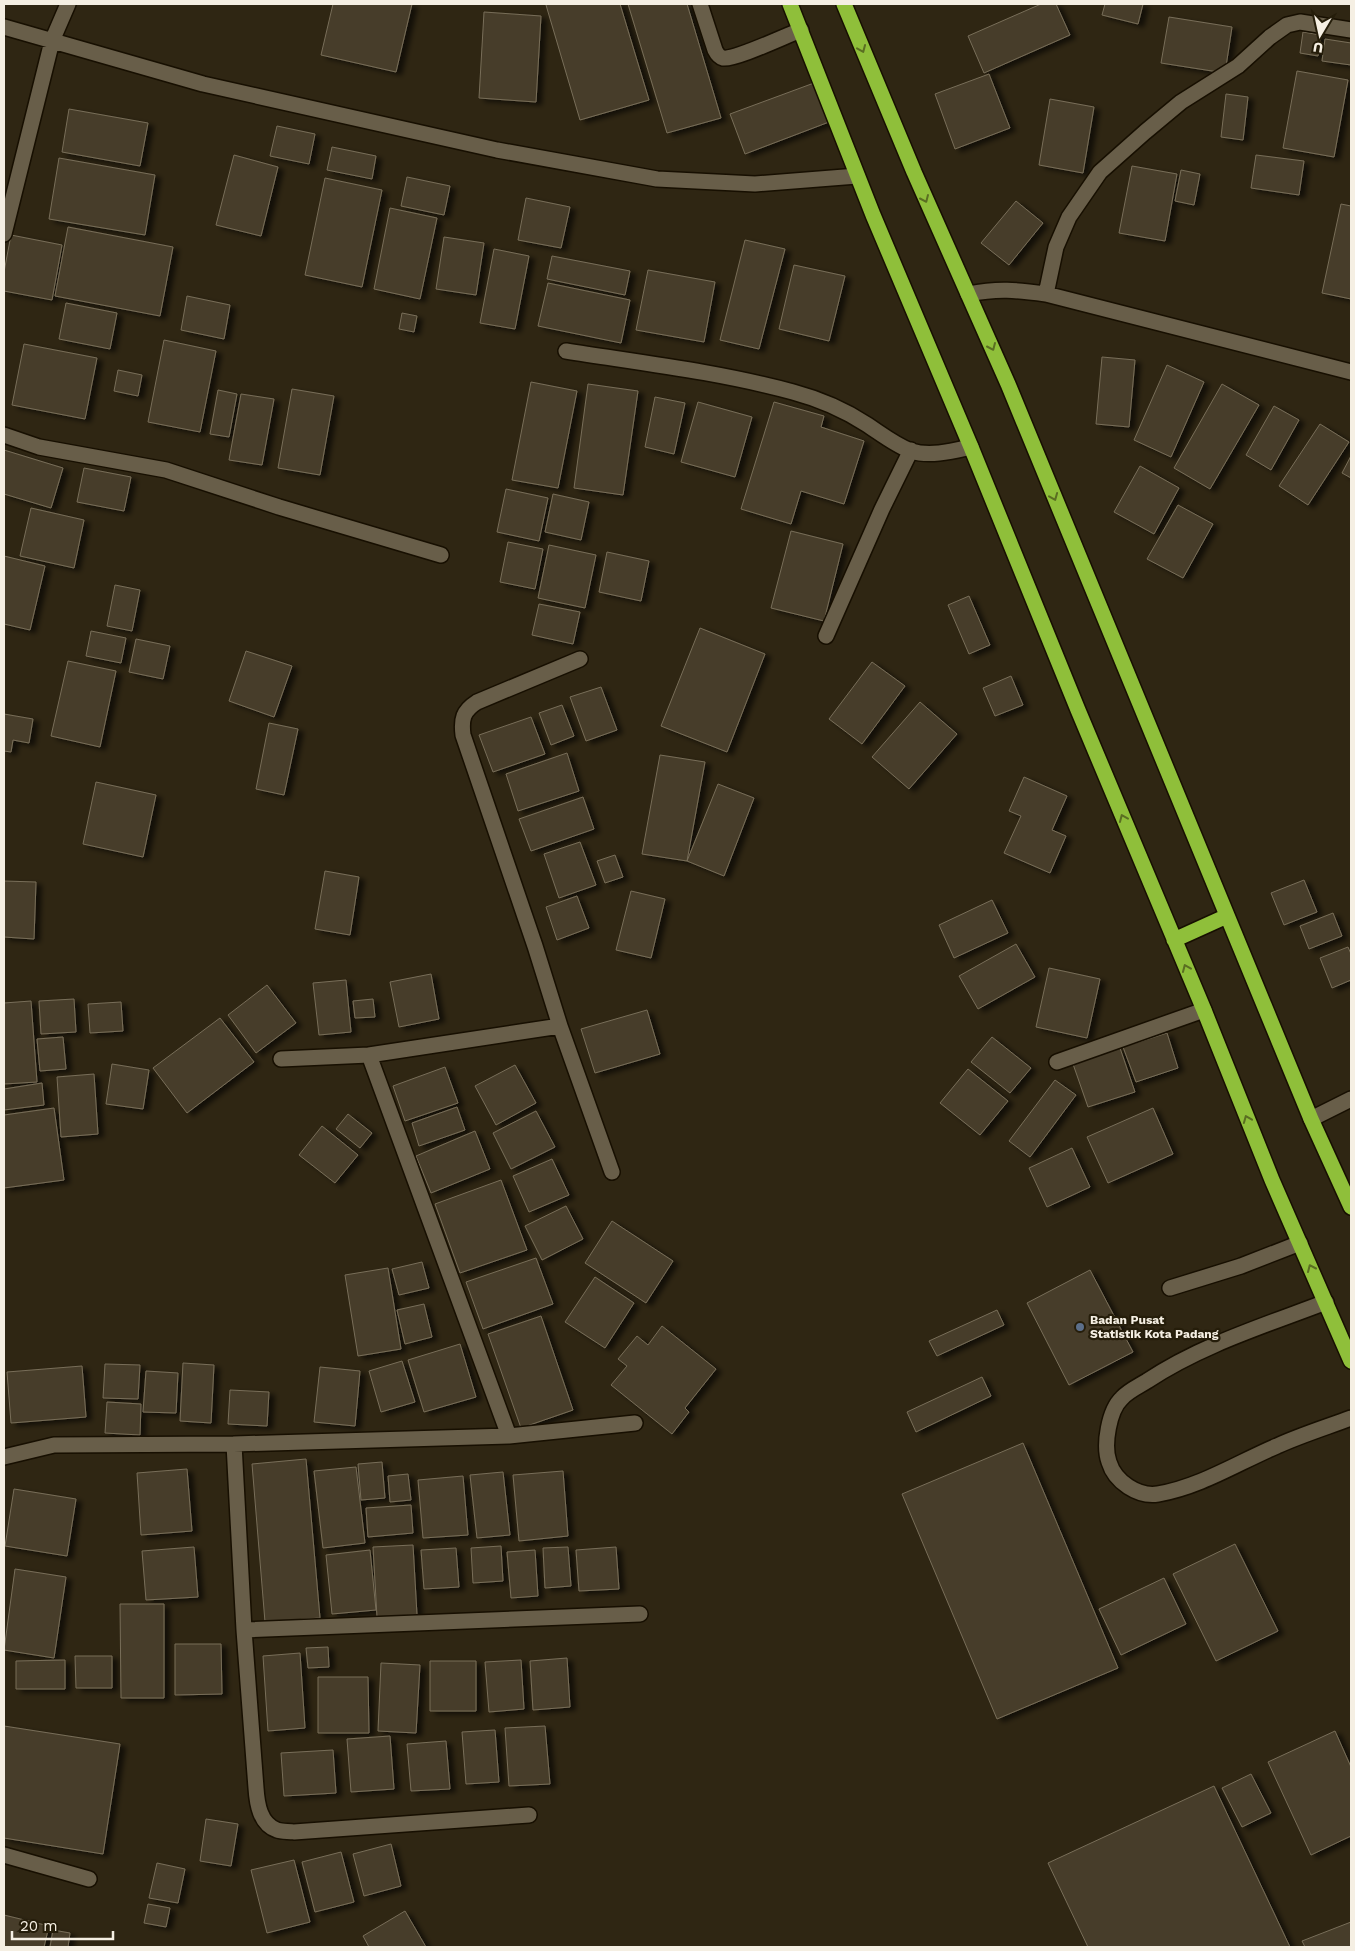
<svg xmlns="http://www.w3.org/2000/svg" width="1355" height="1951" font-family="'Work Sans',sans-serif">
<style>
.building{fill:#473d29;stroke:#786e59;filter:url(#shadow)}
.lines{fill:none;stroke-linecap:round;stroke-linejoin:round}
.minor-casing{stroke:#170f01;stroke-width:18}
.highway-casing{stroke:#170f01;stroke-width:18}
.minor{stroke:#685e49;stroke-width:15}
.highway{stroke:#8fbf3a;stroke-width:15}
.oneway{stroke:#5a6e22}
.service-dot{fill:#5c6f8a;stroke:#251d0a;stroke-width:2}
.labels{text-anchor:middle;stroke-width:4.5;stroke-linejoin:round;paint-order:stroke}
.poi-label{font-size:12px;font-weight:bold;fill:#f5efe3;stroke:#251d0a;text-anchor:start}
</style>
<defs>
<filter id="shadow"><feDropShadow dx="5.5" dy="3" stdDeviation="2.5" flood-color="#0009"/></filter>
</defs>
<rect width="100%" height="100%" fill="#2f2613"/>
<path class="building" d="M 333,4 L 412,4 L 396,72 L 321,55 Z
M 548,4 L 620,4 L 649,100 L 580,120 L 546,5 Z
M 628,4 L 687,4 L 721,118 L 667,133 Z
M 1041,4 L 1056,4 L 1070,35 L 984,73 L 968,36 Z
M 1105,4 L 1143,4 L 1138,24 L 1102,15 Z
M 484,12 L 541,16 L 536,102 L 479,98 Z
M 1169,17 L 1232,27 L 1225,73 L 1161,63 Z
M 1303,32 L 1321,35 L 1318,56 L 1300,53 Z
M 1325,39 L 1351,43 L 1351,65 L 1322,61 Z
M 1297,71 L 1348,80 L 1334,157 L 1283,148 Z
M 989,74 L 1010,128 L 955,149 L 935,94 Z
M 814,83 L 829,122 L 745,154 L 730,114 Z
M 1226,94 L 1248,97 L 1243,140 L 1221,137 Z
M 1050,99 L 1094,107 L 1083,173 L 1039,165 Z
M 69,109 L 148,123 L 140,166 L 62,152 Z
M 277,126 L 315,134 L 309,164 L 270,156 Z
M 332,147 L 376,156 L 372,179 L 327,170 Z
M 234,155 L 278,167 L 261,236 L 216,225 Z
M 1256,155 L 1304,161 L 1299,195 L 1251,188 Z
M 59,158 L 155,175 L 145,235 L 49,219 Z
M 1132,166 L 1177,174 L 1165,241 L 1119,233 Z
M 1181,170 L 1200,174 L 1194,205 L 1175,201 Z
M 407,177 L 450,186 L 444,215 L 401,206 Z
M 325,178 L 382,190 L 362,287 L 305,275 Z
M 526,198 L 570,207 L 561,248 L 518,240 Z
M 1016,201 L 1043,223 L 1009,265 L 981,243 Z
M 1341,204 L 1351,206 L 1351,299 L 1322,293 Z
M 390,208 L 437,218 L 420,299 L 374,289 Z
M 68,227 L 173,247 L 160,316 L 55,296 Z
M 11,235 L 62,245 L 52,300 L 4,291 L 4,272 Z
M 444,237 L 484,243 L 476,295 L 436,289 Z
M 745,240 L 785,249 L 759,349 L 720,340 Z
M 494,249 L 529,256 L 515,329 L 480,323 Z
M 552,256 L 630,271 L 625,295 L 547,279 Z
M 794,265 L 845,276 L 829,341 L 779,329 Z
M 648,270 L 715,282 L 704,342 L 636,330 Z
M 548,283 L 630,300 L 621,343 L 538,326 Z
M 187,296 L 230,305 L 224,339 L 181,330 Z
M 66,303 L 117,313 L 110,349 L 59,339 Z
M 402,313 L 417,316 L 414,332 L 399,329 Z
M 164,340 L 216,351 L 200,432 L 148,422 Z
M 24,344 L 97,358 L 85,419 L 12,405 Z
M 1102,357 L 1135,360 L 1129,427 L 1096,424 Z
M 1167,365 L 1204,382 L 1171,457 L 1134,440 Z
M 118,370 L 142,375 L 138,396 L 114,391 Z
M 531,382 L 577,391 L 558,488 L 512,480 Z
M 588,384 L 638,391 L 623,495 L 574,488 Z
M 1222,384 L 1259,405 L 1210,489 L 1174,468 Z
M 292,389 L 334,396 L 320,475 L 278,468 Z
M 218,390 L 237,394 L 229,437 L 210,434 Z
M 241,394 L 274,399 L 262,465 L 229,460 Z
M 655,397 L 685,403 L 674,454 L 645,447 Z
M 698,402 L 752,417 L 735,477 L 681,462 Z
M 774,402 L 824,416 L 821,427 L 864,441 L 844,504 L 801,491 L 791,524 L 741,509 Z
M 1274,406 L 1299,420 L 1271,470 L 1246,455 Z
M 1320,424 L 1349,442 L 1308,505 L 1279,486 Z
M 4,450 L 63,468 L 51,508 L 4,494 Z
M 1351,456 L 1351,478 L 1342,473 Z
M 1140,466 L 1179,488 L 1154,534 L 1114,512 Z
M 84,468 L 131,477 L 124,511 L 77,502 Z
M 506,489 L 548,498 L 539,541 L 497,532 Z
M 553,494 L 589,502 L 581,540 L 545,532 Z
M 1178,505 L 1213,524 L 1183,578 L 1147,559 Z
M 31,508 L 84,520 L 74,568 L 20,556 Z
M 791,531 L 843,544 L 824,621 L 771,608 Z
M 508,542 L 543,549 L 535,589 L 500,582 Z
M 549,545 L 596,555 L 585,608 L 538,598 Z
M 607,552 L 649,561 L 641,601 L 599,592 Z
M 4,556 L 45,566 L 30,630 L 4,624 Z
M 115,585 L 140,590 L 132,631 L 107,626 Z
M 969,596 L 990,645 L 969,654 L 948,605 Z
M 539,604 L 580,612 L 573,644 L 532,635 Z
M 700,628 L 765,654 L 727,752 L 661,726 Z
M 91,631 L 126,638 L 121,663 L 86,656 Z
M 136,639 L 170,646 L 163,679 L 129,672 Z
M 246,651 L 292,666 L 274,717 L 229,701 Z
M 68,661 L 116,671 L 100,747 L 51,736 Z
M 872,662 L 905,686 L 862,744 L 829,719 Z
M 1011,676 L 1023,705 L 995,716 L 983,688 Z
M 601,687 L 617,730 L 586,741 L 570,697 Z
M 920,702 L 957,734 L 909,789 L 872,757 Z
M 562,705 L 574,736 L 551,745 L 539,713 Z
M 4,714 L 33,719 L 29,743 L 13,740 L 11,752 L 4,751 Z
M 531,717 L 545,754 L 493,772 L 479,735 Z
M 269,723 L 298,729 L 284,795 L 256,789 Z
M 567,753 L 579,791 L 518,811 L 506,774 Z
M 660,755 L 705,762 L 687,861 L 642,854 Z
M 1024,777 L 1067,796 L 1052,830 L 1066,836 L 1050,873 L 1004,853 L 1021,816 L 1009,811 Z
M 96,782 L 156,795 L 143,857 L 83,844 Z
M 718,784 L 754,798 L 724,876 L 687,861 Z
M 583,797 L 594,829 L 531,851 L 519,819 Z
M 580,842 L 596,885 L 559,898 L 544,854 Z
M 615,855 L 623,877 L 605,883 L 597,861 Z
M 325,871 L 359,877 L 350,935 L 315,929 Z
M 1304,880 L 1317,912 L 1284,925 L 1271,893 Z
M 4,881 L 36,882 L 34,939 L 4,937 Z
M 631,891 L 665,899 L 651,958 L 616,950 Z
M 577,896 L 589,928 L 557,940 L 546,907 Z
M 992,900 L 1008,933 L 954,958 L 939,925 Z
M 1333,913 L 1342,936 L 1309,949 L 1300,926 Z
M 1016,944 L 1035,977 L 978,1009 L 959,976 Z
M 1348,947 L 1351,954 L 1351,980 L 1332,988 L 1320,958 Z
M 1049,968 L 1100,979 L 1087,1038 L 1036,1027 Z
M 431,974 L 439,1019 L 399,1027 L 390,982 Z
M 346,980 L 351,1032 L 319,1035 L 313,983 Z
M 267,985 L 296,1023 L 256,1053 L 228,1015 Z
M 74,999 L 76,1032 L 41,1034 L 39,1001 Z
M 373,999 L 375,1017 L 355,1018 L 353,1001 Z
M 31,1001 L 37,1082 L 4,1084 L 4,1003 Z
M 121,1002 L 123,1031 L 90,1033 L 88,1004 Z
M 647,1010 L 660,1054 L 595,1073 L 581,1029 Z
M 220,1018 L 254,1062 L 187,1113 L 153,1068 Z
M 1167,1033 L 1178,1068 L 1136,1082 L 1123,1047 Z
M 63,1037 L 66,1069 L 40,1071 L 37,1039 Z
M 992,1037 L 1031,1068 L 1010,1093 L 971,1062 Z
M 1120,1048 L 1135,1092 L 1088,1107 L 1073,1064 Z
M 112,1064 L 149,1070 L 143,1109 L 106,1104 Z
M 515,1065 L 536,1103 L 496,1125 L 475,1086 Z
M 445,1067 L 458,1103 L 405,1121 L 393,1086 Z
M 968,1069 L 1008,1101 L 980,1135 L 940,1103 Z
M 94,1074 L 98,1134 L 61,1137 L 57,1077 Z
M 1055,1080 L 1076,1095 L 1030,1157 L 1009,1141 Z
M 42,1083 L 44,1105 L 4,1110 L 4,1089 Z
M 457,1107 L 465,1130 L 419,1146 L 412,1123 Z
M 54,1108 L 64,1180 L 4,1188 L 4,1115 Z
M 1153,1108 L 1173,1154 L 1108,1183 L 1087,1137 Z
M 536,1111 L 555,1147 L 511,1169 L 493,1133 Z
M 348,1114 L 372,1133 L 360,1148 L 336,1129 Z
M 322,1126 L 358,1155 L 335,1183 L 299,1155 Z
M 475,1131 L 490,1169 L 431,1193 L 416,1156 Z
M 1072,1148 L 1090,1187 L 1047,1207 L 1029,1168 Z
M 552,1159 L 569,1195 L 529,1212 L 513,1176 Z
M 501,1180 L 527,1250 L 460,1273 L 435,1204 Z
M 566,1206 L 583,1239 L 542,1260 L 525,1226 Z
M 612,1221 L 673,1261 L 646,1303 L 585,1263 Z
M 536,1258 L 553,1304 L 483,1329 L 466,1282 Z
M 422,1262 L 429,1288 L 399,1295 L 392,1269 Z
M 388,1268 L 401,1349 L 358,1356 L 345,1275 Z
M 1090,1270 L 1133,1352 L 1069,1385 L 1027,1303 Z
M 595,1277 L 634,1303 L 605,1348 L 565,1322 Z
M 424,1304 L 432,1337 L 405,1344 L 397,1310 Z
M 997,1310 L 1004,1325 L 937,1356 L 929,1341 Z
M 541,1316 L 573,1410 L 521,1428 L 488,1334 Z
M 662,1326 L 716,1369 L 685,1408 L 689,1412 L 672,1434 L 611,1385 L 627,1366 L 618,1359 L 637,1336 L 648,1345 Z
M 460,1344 L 476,1397 L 424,1412 L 408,1360 Z
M 402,1361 L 415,1402 L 381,1412 L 369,1371 Z
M 183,1363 L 214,1365 L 211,1423 L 180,1421 Z
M 105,1364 L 140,1365 L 138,1399 L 103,1398 Z
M 82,1366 L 86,1417 L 11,1423 L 7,1372 Z
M 320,1367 L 360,1371 L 355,1426 L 314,1422 Z
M 146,1371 L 178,1373 L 176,1413 L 143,1412 Z
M 982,1377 L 991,1396 L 916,1432 L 907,1412 Z
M 230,1390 L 269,1392 L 267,1426 L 228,1424 Z
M 107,1402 L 141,1404 L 140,1435 L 105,1433 Z
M 1023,1443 L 1118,1668 L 997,1719 L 902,1494 Z
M 306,1459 L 320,1618 L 265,1622 L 252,1464 Z
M 382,1462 L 385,1498 L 361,1500 L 358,1464 Z
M 356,1467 L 365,1543 L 323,1548 L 314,1471 Z
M 187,1469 L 192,1531 L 141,1535 L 137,1473 Z
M 563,1471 L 568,1536 L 519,1541 L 513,1475 Z
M 503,1472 L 510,1535 L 477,1538 L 470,1475 Z
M 408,1474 L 411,1500 L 390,1502 L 388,1476 Z
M 463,1476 L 468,1535 L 423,1538 L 418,1480 Z
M 14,1489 L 76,1499 L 67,1556 L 5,1546 Z
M 411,1505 L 413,1533 L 368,1537 L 366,1508 Z
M 1235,1544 L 1278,1631 L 1216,1661 L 1173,1574 Z
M 413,1545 L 417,1615 L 377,1617 L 373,1547 Z
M 501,1546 L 503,1581 L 473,1583 L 471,1548 Z
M 194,1547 L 198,1597 L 146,1600 L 142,1551 Z
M 568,1547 L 571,1586 L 545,1588 L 543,1548 Z
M 616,1547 L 619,1589 L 579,1591 L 576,1550 Z
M 456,1548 L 459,1587 L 424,1589 L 421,1550 Z
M 370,1550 L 376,1610 L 332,1614 L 326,1555 Z
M 535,1550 L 538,1596 L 511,1598 L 507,1552 Z
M 15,1569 L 66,1577 L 54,1658 L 4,1650 Z
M 1164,1578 L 1186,1624 L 1121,1655 L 1099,1609 Z
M 120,1604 L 164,1604 L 164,1698 L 121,1698 Z
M 175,1644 L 221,1644 L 222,1694 L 175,1695 Z
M 328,1647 L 329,1667 L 308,1668 L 306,1648 Z
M 300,1653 L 305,1728 L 268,1731 L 263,1656 Z
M 75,1656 L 112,1656 L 112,1688 L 76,1688 Z
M 567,1658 L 570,1707 L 533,1710 L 530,1661 Z
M 65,1660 L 65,1689 L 16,1689 L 16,1661 Z
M 521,1660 L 524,1709 L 489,1712 L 485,1662 Z
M 430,1661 L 476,1661 L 476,1711 L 430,1711 Z
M 381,1663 L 420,1665 L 416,1733 L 378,1731 Z
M 318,1677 L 368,1677 L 369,1733 L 318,1733 Z
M 4,1726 L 120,1744 L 103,1854 L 4,1838 Z
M 545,1726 L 550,1784 L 509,1786 L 505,1728 Z
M 495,1730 L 499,1782 L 466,1784 L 462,1732 Z
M 1335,1731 L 1351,1767 L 1351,1836 L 1311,1855 L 1268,1762 Z
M 390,1736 L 394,1789 L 351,1792 L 347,1739 Z
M 446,1741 L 450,1789 L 411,1791 L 407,1744 Z
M 333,1750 L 336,1793 L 284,1796 L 281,1753 Z
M 1251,1774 L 1271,1813 L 1242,1827 L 1222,1788 Z
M 1214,1786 L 1290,1947 L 1088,1947 L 1048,1863 Z
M 206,1819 L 238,1824 L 231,1866 L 200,1861 Z
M 391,1844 L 401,1886 L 364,1896 L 353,1854 Z
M 341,1852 L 354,1902 L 315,1912 L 302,1862 Z
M 294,1860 L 310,1922 L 267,1933 L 251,1870 Z
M 157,1863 L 185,1869 L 178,1903 L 149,1898 Z
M 148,1904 L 170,1908 L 166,1927 L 144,1923 Z
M 405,1911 L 426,1947 L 369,1947 L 363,1936 Z
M 4,1915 L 49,1926 L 44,1947 L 4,1947 Z
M 1351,1922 L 1351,1947 L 1305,1947 L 1302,1941 Z
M 53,1930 L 70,1933 L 68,1947 L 50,1947 Z"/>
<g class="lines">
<g class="minor-casing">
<path id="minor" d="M 700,4 L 715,50 C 717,54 719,57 723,58 C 735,60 787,35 801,30
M 4,27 L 203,84 L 497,150 L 657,179 L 755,184 L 857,176
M 4,234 L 52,41 L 68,4
M 968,294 C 999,288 1015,290 1046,294 L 1351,372
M 1046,294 L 1056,247 L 1069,217 L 1100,172 L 1145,132 L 1181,102 L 1238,66 L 1270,37 L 1287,25 L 1300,22 L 1351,30
M 566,351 C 642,363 719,372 793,392 C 819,399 843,409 866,424 C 880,433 895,445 911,451 C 930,457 953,451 971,447
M 4,435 L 39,447 L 166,470 L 279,507 L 441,555
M 826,636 L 882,509 L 911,450
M 560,1026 L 612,1172
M 281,1059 L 369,1055
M 1057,1062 L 1204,1010
M 1311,1119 L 1351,1099
M 1170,1288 L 1241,1266 L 1300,1243
M 1326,1302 C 1266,1325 1201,1345 1147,1381 C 1139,1386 1128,1391 1122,1398 C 1109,1410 1103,1445 1109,1462 C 1115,1482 1138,1497 1158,1494 C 1200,1487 1239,1462 1277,1446 C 1301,1435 1327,1427 1351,1418
M 509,1436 L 369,1055 L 560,1026 L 535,946 L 463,735 C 461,719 463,711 477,702 L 580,659
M 234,1444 L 244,1630 L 256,1788 C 257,1804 260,1824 277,1830 C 282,1832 289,1831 294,1832 L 529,1815
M 4,1457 L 54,1445 L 234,1444 L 509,1436 L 635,1423
M 244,1630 L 640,1614
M 4,1855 L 89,1879"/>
</g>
<g class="highway-casing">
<path id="highway" d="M 790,4 L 873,215 L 971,447 L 1078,710 L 1204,1010 L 1272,1180 L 1351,1361
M 844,4 L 914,172 L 1008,384 L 1311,1119 L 1351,1207
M 1174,940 L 1227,916"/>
</g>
<use href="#minor" class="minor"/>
<use href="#highway" class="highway"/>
</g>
<defs><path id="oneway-chevron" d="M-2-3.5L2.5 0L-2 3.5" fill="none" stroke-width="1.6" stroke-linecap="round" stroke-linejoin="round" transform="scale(1.25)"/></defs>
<g class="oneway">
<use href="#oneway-chevron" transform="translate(862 49) rotate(67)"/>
<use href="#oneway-chevron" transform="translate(925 199) rotate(66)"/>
<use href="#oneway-chevron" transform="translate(992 347) rotate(66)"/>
<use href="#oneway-chevron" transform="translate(1054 497) rotate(68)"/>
<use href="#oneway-chevron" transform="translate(1123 818) rotate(-113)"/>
<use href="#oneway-chevron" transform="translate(1186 968) rotate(-113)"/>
<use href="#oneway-chevron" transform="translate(1247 1119) rotate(-112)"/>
<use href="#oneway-chevron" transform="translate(1311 1268) rotate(-114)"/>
</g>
<circle class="service-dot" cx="1080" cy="1327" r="5"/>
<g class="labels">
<g class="poi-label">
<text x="1090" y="1324">Badan Pusat<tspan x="1090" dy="14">Statistik Kota Padang</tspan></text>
</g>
</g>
<rect width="1355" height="1951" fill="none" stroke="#f5efe3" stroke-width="10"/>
<g transform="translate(1320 35) rotate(189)" stroke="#251d0a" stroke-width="4" paint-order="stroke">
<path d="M0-4L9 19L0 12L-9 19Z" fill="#f5efe3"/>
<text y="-8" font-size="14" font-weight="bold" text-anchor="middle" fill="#f5efe3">U</text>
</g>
<path d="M12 1931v8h101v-8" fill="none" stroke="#f5efe3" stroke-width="2.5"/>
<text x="20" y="1931" font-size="15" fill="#f5efe3" stroke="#251d0a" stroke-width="4" paint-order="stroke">20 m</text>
</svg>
